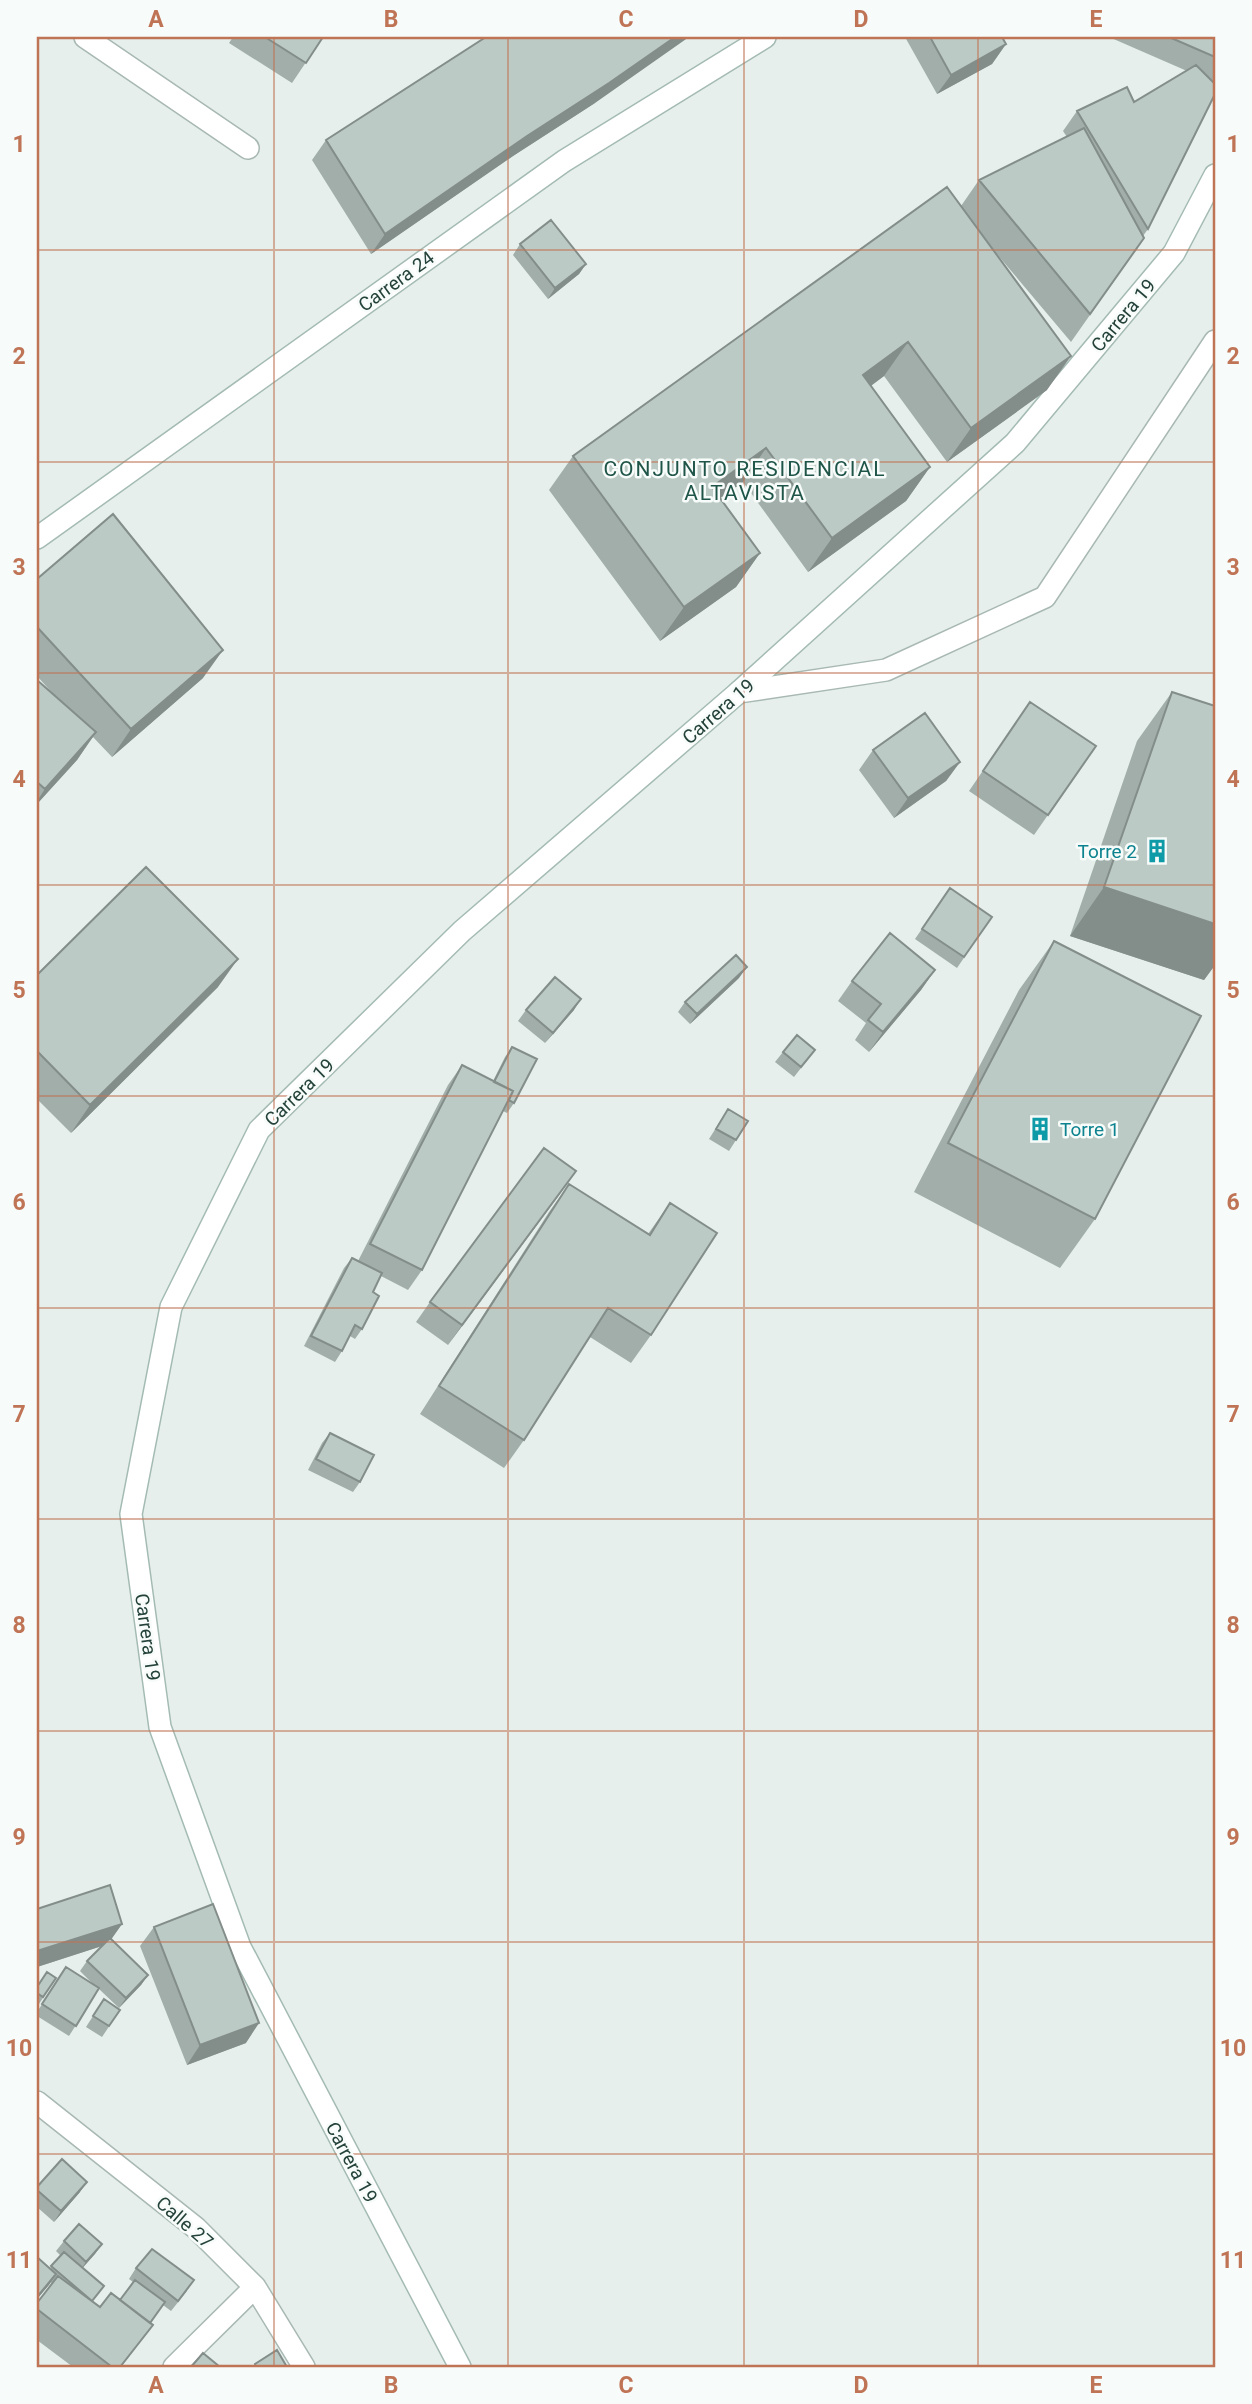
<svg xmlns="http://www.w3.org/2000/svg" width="1252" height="2404" font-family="Roboto,sans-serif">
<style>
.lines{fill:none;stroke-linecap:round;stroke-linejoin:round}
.street-casing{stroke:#a8b8b2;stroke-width:24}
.secondary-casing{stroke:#a4bbb3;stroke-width:24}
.street{stroke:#fff;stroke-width:21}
.secondary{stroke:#fff;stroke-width:21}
.wall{fill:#a1aea9}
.shaded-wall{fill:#838d89}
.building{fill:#bbcac4;stroke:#838d89;stroke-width:2}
.grid{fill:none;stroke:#c07456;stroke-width:2;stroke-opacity:0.55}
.labels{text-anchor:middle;stroke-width:5;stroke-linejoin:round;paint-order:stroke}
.street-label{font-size:19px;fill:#24423a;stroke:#f7fbf9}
.culture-label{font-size:19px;fill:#0d838f;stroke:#f7fbf9;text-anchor:end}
.neighbourhood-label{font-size:21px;letter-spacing:2px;fill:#1f5548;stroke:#f7fbf9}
.neatline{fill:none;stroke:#c07456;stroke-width:2.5}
.grid-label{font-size:23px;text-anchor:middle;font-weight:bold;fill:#c07456}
</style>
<rect width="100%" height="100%" fill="#e6efeb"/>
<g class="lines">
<g class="street-casing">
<path id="street" d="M 85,37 L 248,148
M 739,692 L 886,670 L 1045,597 L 1215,341
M 37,2102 L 196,2228 L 255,2287 L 304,2367
M 174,2367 L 255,2287"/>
</g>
<g class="secondary-casing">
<path id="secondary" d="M 37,538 L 564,161 L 765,37
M 460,2367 L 240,1947 L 160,1727 L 131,1514 L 171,1307 L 259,1130 L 462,931 L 739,692 L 1015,443 L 1174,253 L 1215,175"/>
</g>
<use href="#street" class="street"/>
<use href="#secondary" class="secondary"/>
</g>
<path class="wall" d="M 233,37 L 323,37 L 292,83 L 229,43 Z
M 905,37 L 1002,37 L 1006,44 L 992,64 L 937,94 Z
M 1109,37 L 1215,37 L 1215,83 L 1214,82 L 1148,229 L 1143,236 L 1144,238 L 1071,342 L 991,247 L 1047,390 L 947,462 L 884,376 L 871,386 L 930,467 L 906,501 L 808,572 L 743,482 L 720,498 L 760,553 L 736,587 L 660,641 L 549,490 L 573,456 L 961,206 L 979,180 L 1067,137 L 1063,131 L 1077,111 L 1134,102 L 1187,71 Z
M 595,103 L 513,156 L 371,254 L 312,160 L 326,140 Z
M 520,244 L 586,264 L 579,274 L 548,299 L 513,255 Z
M 37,579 L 203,678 L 112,757 L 93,737 L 77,760 L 37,804 L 37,680 L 55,696 L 37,676 Z
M 1172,692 L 1215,706 L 1215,965 L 1204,980 L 1070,936 L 1137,741 Z
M 1030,702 L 1096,746 L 1034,835 L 969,791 Z
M 873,750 L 960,762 L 946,781 L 894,818 L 859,770 Z
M 950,888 L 992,917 L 957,968 L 915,939 Z
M 1054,941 L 1095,1219 L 1060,1268 L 914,1192 L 1019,990 Z
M 935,970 L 921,990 L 869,1052 L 855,1040 L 866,1023 L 838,1001 L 852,981 Z
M 37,975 L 218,987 L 71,1133 L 37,1099 Z
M 739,978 L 690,1024 L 678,1012 L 685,1002 Z
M 526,1010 L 574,1010 L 545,1043 L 518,1021 Z
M 512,1047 L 514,1103 L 507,1113 L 503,1111 L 422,1270 L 408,1290 L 381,1276 L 373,1292 L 362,1329 L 355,1339 L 350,1336 L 342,1351 L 335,1362 L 304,1346 L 344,1268 L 352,1258 L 358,1261 L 448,1085 L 462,1065 L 493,1081 L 505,1057 Z
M 815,1050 L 794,1077 L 775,1062 L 783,1052 Z
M 728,1109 L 736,1140 L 729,1151 L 709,1139 Z
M 569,1184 L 648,1234 L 670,1203 L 651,1335 L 631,1363 L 590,1337 L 524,1440 L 504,1468 L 420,1414 L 549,1212 Z
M 562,1191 L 448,1345 L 416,1322 L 430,1302 Z
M 330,1433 L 360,1482 L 353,1492 L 308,1470 L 322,1443 Z
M 37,1909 L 122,1924 L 111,1939 L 148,1975 L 141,1985 L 119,2008 L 99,1989 L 69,2036 L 37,2016 L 37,2012 L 59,1978 L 94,1985 L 80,1971 L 87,1961 L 102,1946 L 37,1967 Z
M 154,1927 L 246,2043 L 187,2065 L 140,1946 Z
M 56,1978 L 37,2007 L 37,1987 Z
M 104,1999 L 120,2010 L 102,2037 L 86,2027 Z
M 37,2187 L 80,2192 L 54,2222 L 37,2207 Z
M 64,2241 L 102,2244 L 82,2268 L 92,2301 L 100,2307 L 120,2300 L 133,2282 L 129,2279 L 136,2268 L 187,2291 L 171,2311 L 163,2305 L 150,2323 L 153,2325 L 121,2367 L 73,2367 L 37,2340 L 37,2303 L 52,2284 L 51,2282 L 37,2299 L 37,2257 L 50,2268 L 61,2256 L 56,2251 Z"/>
<path class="shaded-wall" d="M 675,37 L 689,37 L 595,103 L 513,156 L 371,254 L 385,234 L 527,136 Z
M 1006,44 L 992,64 L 937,94 L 951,75 Z
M 586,264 L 579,274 L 548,299 L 555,288 Z
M 908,342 L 884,376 L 839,409 L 863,375 Z
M 1071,356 L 1047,390 L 947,462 L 971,428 Z
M 766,448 L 743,482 L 688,521 L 712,487 Z
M 930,467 L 906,501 L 808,572 L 832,538 Z
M 760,553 L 736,587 L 660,641 L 684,607 Z
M 223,650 L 203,678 L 112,757 L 131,729 Z
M 96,732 L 77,760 L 37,804 L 37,801 L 45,789 Z
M 960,762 L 946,781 L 894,818 L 908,798 Z
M 1104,887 L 1215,924 L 1215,965 L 1204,980 L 1070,936 Z
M 238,959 L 218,987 L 71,1133 L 90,1105 Z
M 747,967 L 739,978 L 690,1024 L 697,1014 Z
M 935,970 L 921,990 L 869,1052 L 883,1032 Z
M 581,999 L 574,1010 L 545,1043 L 553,1033 Z
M 576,1171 L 562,1191 L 448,1345 L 462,1325 Z
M 122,1924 L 108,1944 L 37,1967 L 37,1951 Z
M 148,1975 L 141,1985 L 119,2008 L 126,1998 Z
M 259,2023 L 246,2043 L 187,2065 L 200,2045 Z
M 87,2182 L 80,2192 L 54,2222 L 61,2211 Z
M 102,2244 L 95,2254 L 79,2272 L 86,2262 Z
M 56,2274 L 49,2285 L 37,2299 L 37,2297 Z"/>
<path class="building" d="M 265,37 L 323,37 L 306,63 Z
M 486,37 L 675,37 L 609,83 L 527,136 L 385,234 L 326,140 Z
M 930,37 L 1002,37 L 1006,44 L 951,75 Z
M 1169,37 L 1215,37 L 1215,57 Z
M 1196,65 L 1215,84 L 1215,94 L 1148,229 L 1077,111 L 1127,87 L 1134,102 Z
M 1084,128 L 1144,238 L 1090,314 L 979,180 Z
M 947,187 L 1071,356 L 971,428 L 908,342 L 863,375 L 930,467 L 832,538 L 766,448 L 712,487 L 760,553 L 684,607 L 573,456 Z
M 551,220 L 586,264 L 555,288 L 520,244 Z
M 113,514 L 223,650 L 131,729 L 37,627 L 37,579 Z
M 37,680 L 96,732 L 45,789 L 37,782 Z
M 1172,692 L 1215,706 L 1215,924 L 1104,887 Z
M 1030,702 L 1096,746 L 1048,815 L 983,771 Z
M 925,713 L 960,762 L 908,798 L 873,750 Z
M 146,867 L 238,959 L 90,1105 L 37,1051 L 37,975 Z
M 950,888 L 992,917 L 964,957 L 922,929 Z
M 890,933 L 935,970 L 883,1032 L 868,1020 L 881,1004 L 852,981 Z
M 1054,941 L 1201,1016 L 1095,1219 L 948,1143 Z
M 736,955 L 747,967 L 697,1014 L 685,1002 Z
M 555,977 L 581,999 L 553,1033 L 526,1010 Z
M 797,1035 L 815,1050 L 801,1067 L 783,1052 Z
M 512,1047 L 537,1059 L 514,1103 L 509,1100 L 513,1091 L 494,1082 Z
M 462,1065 L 513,1091 L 422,1270 L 370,1244 Z
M 728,1109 L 748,1121 L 736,1140 L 716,1129 Z
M 544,1148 L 576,1171 L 462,1325 L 430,1302 Z
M 569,1184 L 650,1235 L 670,1203 L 717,1233 L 651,1335 L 608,1308 L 524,1440 L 439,1386 Z
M 352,1258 L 382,1273 L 373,1292 L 379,1296 L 362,1329 L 355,1325 L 342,1351 L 311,1336 Z
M 330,1433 L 374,1455 L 360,1482 L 316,1459 Z
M 110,1885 L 122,1924 L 37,1951 L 37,1909 Z
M 213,1904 L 259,2023 L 200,2045 L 154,1927 Z
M 110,1938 L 148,1975 L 126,1998 L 87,1961 Z
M 66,1967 L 99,1988 L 76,2026 L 42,2004 Z
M 47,1972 L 56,1978 L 43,1997 L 37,1993 L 37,1987 Z
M 104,1999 L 120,2010 L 109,2026 L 93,2016 Z
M 62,2159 L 87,2182 L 61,2211 L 37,2190 L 37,2187 Z
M 79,2224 L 102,2244 L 86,2262 L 64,2241 Z
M 152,2249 L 194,2280 L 178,2301 L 136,2268 Z
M 64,2252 L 104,2286 L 92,2301 L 51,2266 Z
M 37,2257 L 56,2274 L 37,2297 Z
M 58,2276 L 100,2307 L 111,2293 L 153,2325 L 120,2367 L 112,2367 L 37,2309 L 37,2303 Z
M 135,2280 L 165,2302 L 150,2323 L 120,2300 Z
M 277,2350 L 287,2367 L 256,2367 L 255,2364 Z
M 203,2353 L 220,2367 L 191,2367 Z"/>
<path class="grid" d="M 274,37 L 274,2367M 508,37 L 508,2367M 744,37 L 744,2367M 978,37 L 978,2367M 37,250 L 1215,250M 37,462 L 1215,462M 37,673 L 1215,673M 37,885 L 1215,885M 37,1096 L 1215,1096M 37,1308 L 1215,1308M 37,1519 L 1215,1519M 37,1731 L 1215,1731M 37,1942 L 1215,1942M 37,2154 L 1215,2154"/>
<defs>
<g id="building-bare" transform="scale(1.89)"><path d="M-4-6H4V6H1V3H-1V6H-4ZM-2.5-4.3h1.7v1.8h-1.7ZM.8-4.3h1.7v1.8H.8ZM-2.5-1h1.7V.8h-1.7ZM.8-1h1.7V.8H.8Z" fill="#0f9aa8" stroke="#f7fbf9" stroke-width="2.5" paint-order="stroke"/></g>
</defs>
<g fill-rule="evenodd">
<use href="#building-bare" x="1157" y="851"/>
<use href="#building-bare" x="1040" y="1129"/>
</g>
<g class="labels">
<g class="street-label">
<text transform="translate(396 281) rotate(-36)" y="7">Carrera 24</text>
<text transform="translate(1123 315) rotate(-50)" y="7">Carrera 19</text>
<text transform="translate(718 711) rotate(-41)" y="7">Carrera 19</text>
<text transform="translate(299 1092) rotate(-44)" y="7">Carrera 19</text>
<text transform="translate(148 1637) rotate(82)" y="7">Carrera 19</text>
<text transform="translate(352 2162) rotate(62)" y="7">Carrera 19</text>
<text transform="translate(185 2222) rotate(41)" y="7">Calle 27</text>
</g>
<g class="culture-label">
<text x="1137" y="858">Torre 2</text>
<text x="1060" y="1136" text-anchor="start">Torre 1</text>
</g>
<g class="neighbourhood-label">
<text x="745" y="476">CONJUNTO RESIDENCIAL<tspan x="745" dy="24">ALTAVISTA</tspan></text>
</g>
</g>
<rect width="1252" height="2404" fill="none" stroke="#f7fbf9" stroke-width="77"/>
<rect x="38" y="38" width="1176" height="2328" class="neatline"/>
<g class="grid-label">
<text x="156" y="27">A</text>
<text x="391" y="27">B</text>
<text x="626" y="27">C</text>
<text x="861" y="27">D</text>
<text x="1096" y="27">E</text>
<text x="19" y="152">1</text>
<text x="1233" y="152">1</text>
<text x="19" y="364">2</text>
<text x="1233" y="364">2</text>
<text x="19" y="575">3</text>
<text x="1233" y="575">3</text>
<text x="19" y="787">4</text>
<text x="1233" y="787">4</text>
<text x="19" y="998">5</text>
<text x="1233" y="998">5</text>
<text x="19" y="1210">6</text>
<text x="1233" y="1210">6</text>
<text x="19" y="1422">7</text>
<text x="1233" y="1422">7</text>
<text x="19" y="1633">8</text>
<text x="1233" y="1633">8</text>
<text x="19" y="1845">9</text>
<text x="1233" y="1845">9</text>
<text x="19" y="2056">10</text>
<text x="1233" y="2056">10</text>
<text x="19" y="2268">11</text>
<text x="1233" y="2268">11</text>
<text x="156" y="2393">A</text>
<text x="391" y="2393">B</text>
<text x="626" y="2393">C</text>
<text x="861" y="2393">D</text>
<text x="1096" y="2393">E</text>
</g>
</svg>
